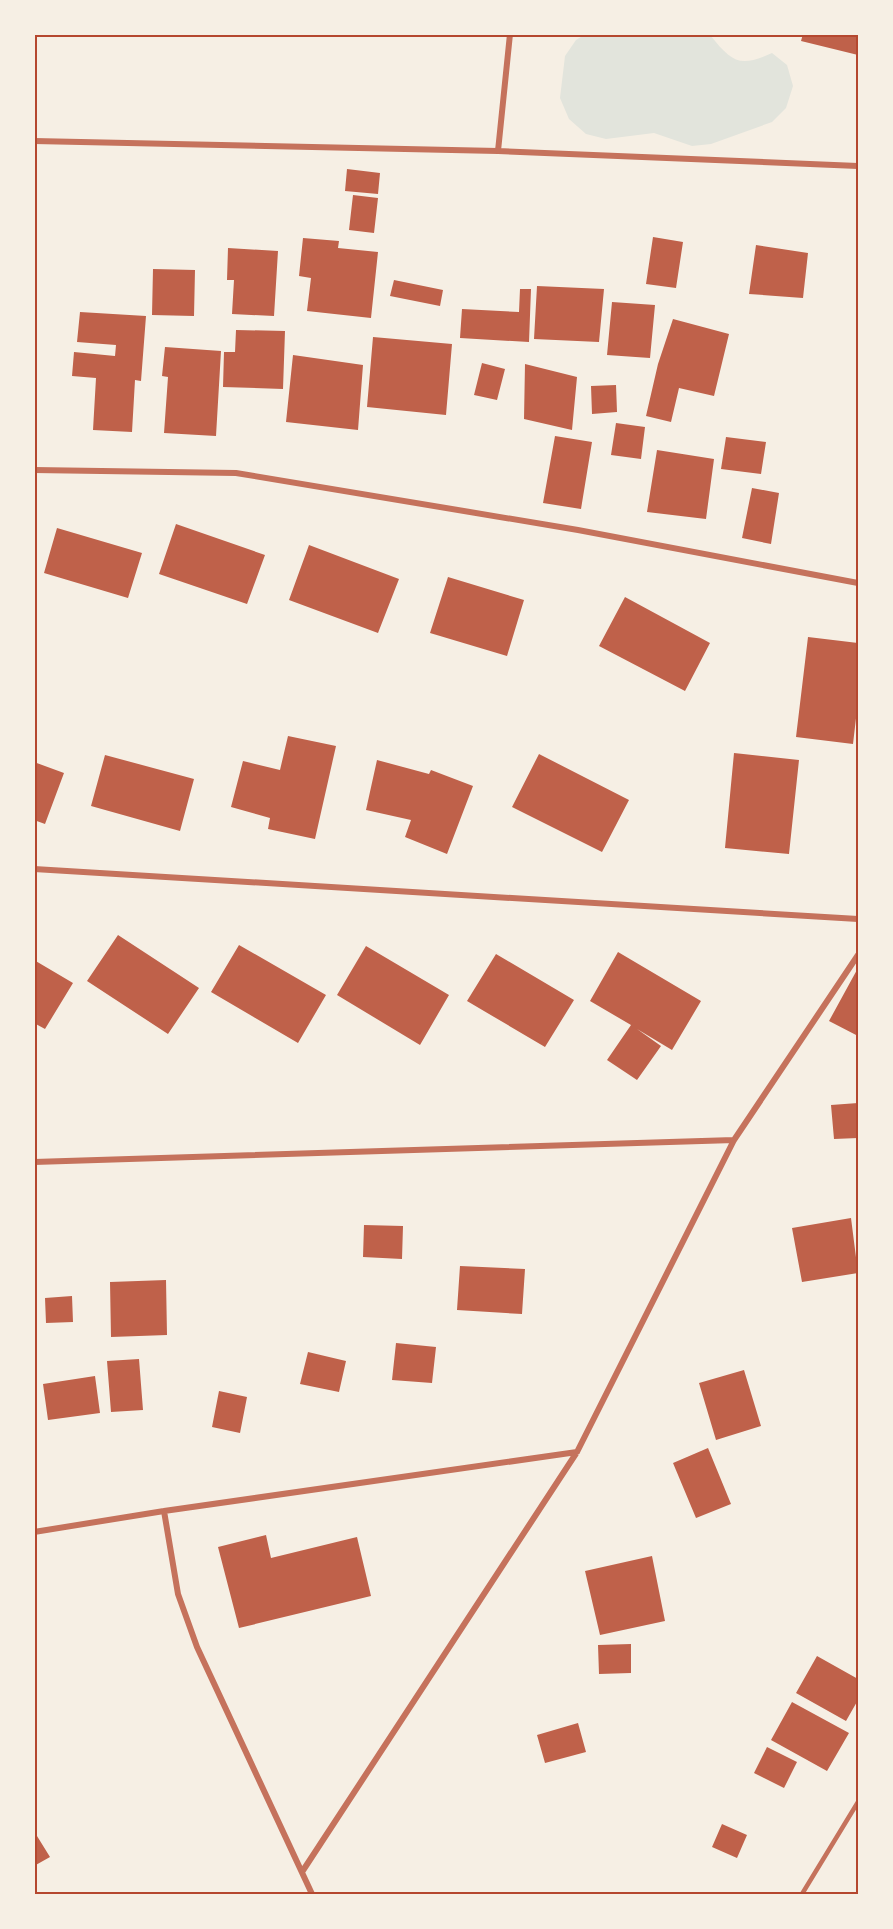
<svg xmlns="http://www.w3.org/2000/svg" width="893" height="1929" font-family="'Open Sans',sans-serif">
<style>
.green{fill:#e2e4dc}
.building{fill:#bf614a}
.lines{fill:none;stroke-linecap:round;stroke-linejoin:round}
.service{stroke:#c5725c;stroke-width:4.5}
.minor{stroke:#c5725c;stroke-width:6}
.neatline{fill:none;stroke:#b5482f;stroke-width:2}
</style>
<rect width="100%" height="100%" fill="#f6efe4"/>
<path class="green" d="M 584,35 L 710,35 C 732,62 739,68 772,53 L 787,65 L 793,86 L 786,108 L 772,122 L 711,144 L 692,146 L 654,133 L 606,139 L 586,134 L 569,119 L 560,98 L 565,56 L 576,40 Z"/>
<path class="building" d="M 803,34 L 858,34 L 858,55 L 801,41 Z
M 347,169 L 380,173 L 378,194 L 345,191 Z
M 353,195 L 378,198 L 374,233 L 349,230 Z
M 653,237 L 683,242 L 676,288 L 646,284 Z
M 303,238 L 339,241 L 338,248 L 378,252 L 371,318 L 307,311 L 311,278 L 299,276 Z
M 756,245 L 808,253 L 803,298 L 749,294 Z
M 228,248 L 278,251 L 274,316 L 232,314 L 234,280 L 227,280 Z
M 153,269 L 195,270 L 194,316 L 152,315 Z
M 394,280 L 443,290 L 440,306 L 390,296 Z
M 537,286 L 604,289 L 599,342 L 534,339 Z
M 520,289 L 531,289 L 529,342 L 460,338 L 462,309 L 519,312 Z
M 612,302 L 655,305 L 650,358 L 607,355 Z
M 80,312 L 146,316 L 141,381 L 135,380 L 132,432 L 93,430 L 96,378 L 72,376 L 74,352 L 115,356 L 116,345 L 77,342 Z
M 673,319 L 729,334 L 714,396 L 679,388 L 671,422 L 646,416 L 658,364 Z
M 236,330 L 285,331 L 283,389 L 223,387 L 224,352 L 235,352 Z
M 373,337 L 452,344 L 446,415 L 367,407 Z
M 165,347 L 221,351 L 216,436 L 164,433 L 168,377 L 162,376 Z
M 293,355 L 363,365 L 358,430 L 286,422 Z
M 482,363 L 505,369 L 497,400 L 474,395 Z
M 525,364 L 577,377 L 572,430 L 524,419 Z
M 616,385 L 617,412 L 592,414 L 591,386 Z
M 616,423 L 645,427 L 641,459 L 611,455 Z
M 555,436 L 592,442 L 581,509 L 543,503 Z
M 726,437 L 766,442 L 761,474 L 721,469 Z
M 657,450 L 714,459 L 706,519 L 647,512 Z
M 752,488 L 779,493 L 771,544 L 742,538 Z
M 176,524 L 265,555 L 247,604 L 159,574 Z
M 57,528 L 142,553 L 128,598 L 44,573 Z
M 309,545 L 399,579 L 378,633 L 289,600 Z
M 448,577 L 524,600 L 507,656 L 430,633 Z
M 625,597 L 710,643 L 685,691 L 599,646 Z
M 808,637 L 858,643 L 858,701 L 853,744 L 796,737 Z
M 288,736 L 336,746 L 315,839 L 268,829 L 270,818 L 231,807 L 243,761 L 280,770 Z
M 734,753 L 799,760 L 789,854 L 725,848 Z
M 539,754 L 629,800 L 602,852 L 512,807 Z
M 105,755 L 194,779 L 180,831 L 91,806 Z
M 377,760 L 429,774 L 431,770 L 473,786 L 447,854 L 405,837 L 411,820 L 366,810 Z
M 34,762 L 64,773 L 45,824 L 34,820 Z
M 118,935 L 199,988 L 168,1034 L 87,981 Z
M 239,945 L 326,995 L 298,1043 L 211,992 Z
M 366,946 L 449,995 L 420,1045 L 337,995 Z
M 618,952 L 701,1001 L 672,1050 L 637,1029 L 661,1046 L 637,1080 L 607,1060 L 631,1025 L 590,1001 Z
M 496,954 L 574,1000 L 545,1047 L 467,1001 Z
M 34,960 L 73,983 L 45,1029 L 34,1023 Z
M 858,968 L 858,1036 L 829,1021 Z
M 858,1103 L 858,1138 L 834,1139 L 831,1105 Z
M 851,1218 L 858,1273 L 802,1282 L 792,1228 Z
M 364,1225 L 403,1226 L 402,1259 L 363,1257 Z
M 460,1266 L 525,1269 L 522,1314 L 457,1310 Z
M 166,1280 L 167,1335 L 111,1337 L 110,1282 Z
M 72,1296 L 73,1322 L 46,1323 L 45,1298 Z
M 396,1343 L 436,1347 L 432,1383 L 392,1380 Z
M 308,1352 L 346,1361 L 339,1392 L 300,1384 Z
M 139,1359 L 143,1410 L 111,1412 L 107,1361 Z
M 744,1370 L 761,1426 L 716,1440 L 699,1383 Z
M 95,1376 L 100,1413 L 48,1420 L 43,1384 Z
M 219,1391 L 247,1397 L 240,1433 L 212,1427 Z
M 708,1448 L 731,1504 L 696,1518 L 673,1463 Z
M 266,1535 L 271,1558 L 357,1537 L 371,1596 L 239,1628 L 218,1547 Z
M 652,1556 L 665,1621 L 600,1635 L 585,1571 Z
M 631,1644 L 631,1673 L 599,1674 L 598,1645 Z
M 817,1656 L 858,1679 L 858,1700 L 846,1721 L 796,1693 Z
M 792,1702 L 849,1733 L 827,1771 L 771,1740 Z
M 578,1723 L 586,1752 L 545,1763 L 537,1735 Z
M 767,1747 L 797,1762 L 784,1788 L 754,1773 Z
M 722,1824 L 747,1835 L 737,1858 L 712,1847 Z
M 37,1836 L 50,1857 L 34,1866 L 34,1838 Z"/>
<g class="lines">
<path class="service" d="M 802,1894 L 858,1802"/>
<path class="minor" d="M 34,141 L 498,151 L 858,166
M 498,151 L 510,34
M 34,470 L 236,473 L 578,530 L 858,583
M 34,869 L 858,919
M 34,1162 L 734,1140
M 164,1511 L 178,1594 L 197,1647 L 312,1894
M 34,1532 L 164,1511 L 577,1452
M 302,1872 L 577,1452 L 734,1140 L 858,955"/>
</g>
<rect width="893" height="1929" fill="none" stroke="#f6efe4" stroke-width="72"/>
<rect x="36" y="36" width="821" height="1857" class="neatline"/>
</svg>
